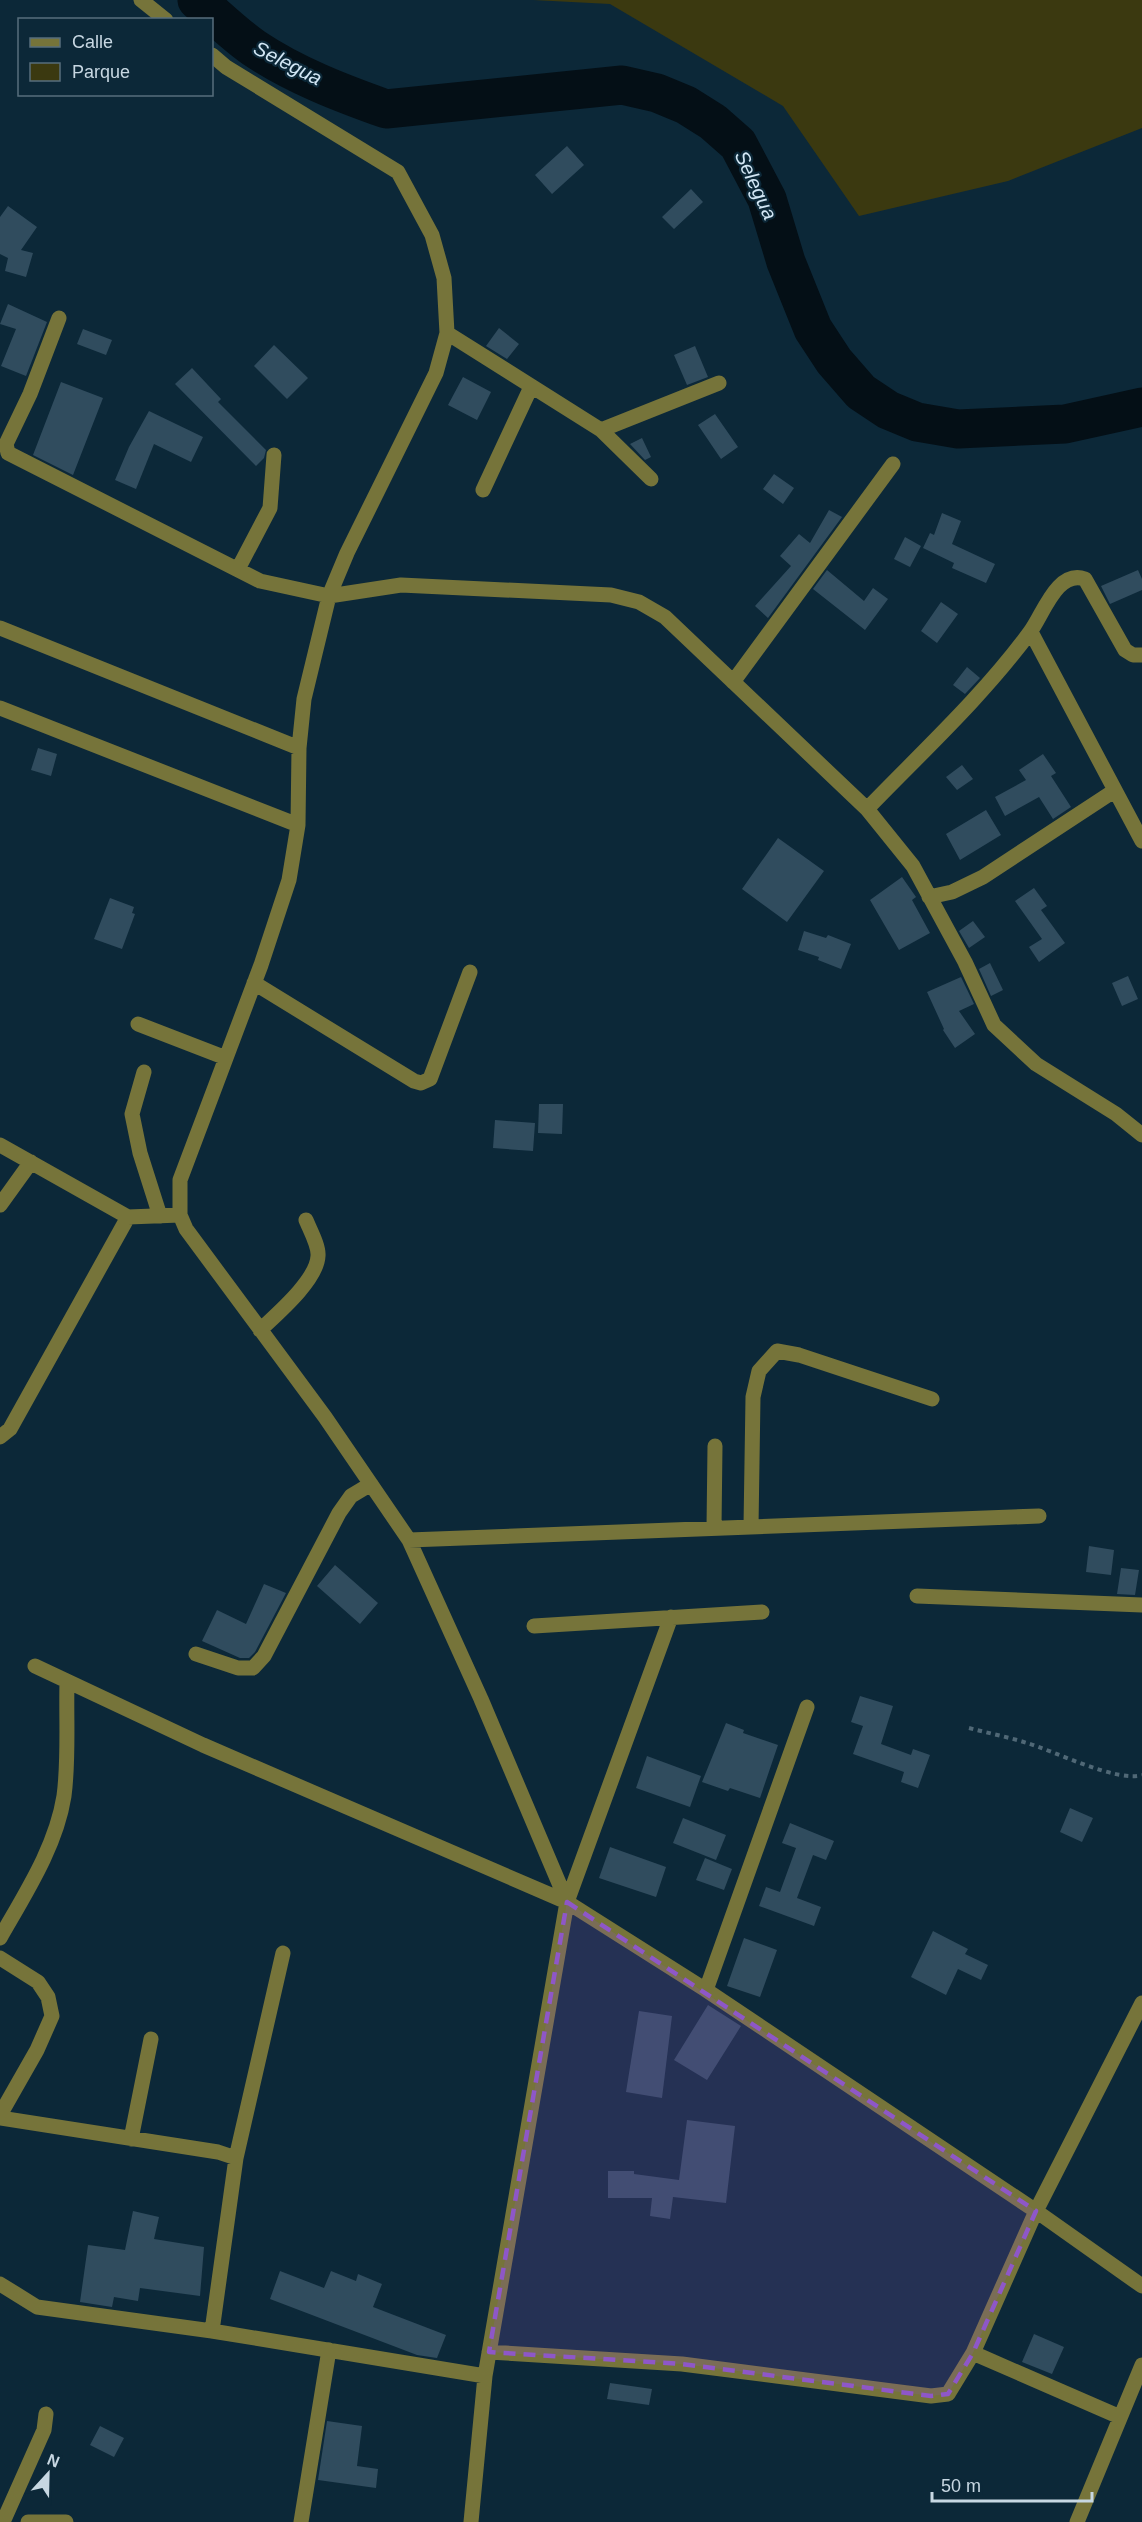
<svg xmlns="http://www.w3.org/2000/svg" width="1142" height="2522" font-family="Helvetica,sans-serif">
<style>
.green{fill:#3b3910}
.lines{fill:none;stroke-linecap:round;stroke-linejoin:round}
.river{stroke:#040f16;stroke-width:39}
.building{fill:#304c5e}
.path{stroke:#506876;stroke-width:4;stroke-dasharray:4.5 4.5;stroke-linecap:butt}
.minor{stroke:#76743a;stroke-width:15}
.marked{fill:#8e57c8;fill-opacity:0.2;stroke:#8e57c8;stroke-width:4.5;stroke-dasharray:12 8;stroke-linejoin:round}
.labels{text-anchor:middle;stroke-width:4.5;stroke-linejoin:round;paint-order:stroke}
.water-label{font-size:20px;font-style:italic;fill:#d3e7f5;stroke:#0c2838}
</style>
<rect width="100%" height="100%" fill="#0c2838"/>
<path class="green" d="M 533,0 L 1142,0 L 1142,128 L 1008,181 L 859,216 L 783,106 L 610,4 Z"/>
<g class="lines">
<path class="river" d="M 197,0 C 216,16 234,34 254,48 C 294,75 341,93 386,109 L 622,85 L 657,93 L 686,105 L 713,122 L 738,144 L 767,199 L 786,262 L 813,329 L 834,361 L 861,392 L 888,410 L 917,422 L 958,429 L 1065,424 L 1142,407"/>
</g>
<path class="building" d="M 567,146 L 584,165 L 552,194 L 535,175 Z
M 691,189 L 703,202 L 674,229 L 662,217 Z
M 8,206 L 37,227 L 21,250 L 33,253 L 26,277 L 5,271 L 8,258 L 0,254 L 0,217 Z
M 8,304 L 47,322 L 26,376 L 1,366 L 16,329 L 0,324 Z
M 499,328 L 519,344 L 507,359 L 486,346 Z
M 83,329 L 112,340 L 106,355 L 77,344 Z
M 274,345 L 308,378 L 287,399 L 254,366 Z
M 695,346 L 708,377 L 687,385 L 674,355 Z
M 192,368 L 221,399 L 218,402 L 266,450 L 264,458 L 256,466 L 175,384 Z
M 463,377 L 491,392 L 477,420 L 448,405 Z
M 61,382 L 103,398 L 73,475 L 33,455 Z
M 149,411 L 203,437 L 191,462 L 154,444 L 136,489 L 115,480 L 129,447 Z
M 715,414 L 738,447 L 721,459 L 698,425 Z
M 642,438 L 651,457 L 645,460 L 630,444 Z
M 774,474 L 794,488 L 783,504 L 763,489 Z
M 829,510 L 842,517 L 768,618 L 755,606 L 791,566 L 780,556 L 799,534 L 810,543 Z
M 942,513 L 961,521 L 952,544 L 995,564 L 986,583 L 952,568 L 954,563 L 923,548 L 930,533 L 934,535 Z
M 905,537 L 921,546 L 910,567 L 894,559 Z
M 827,570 L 864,601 L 873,588 L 888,599 L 865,630 L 813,589 Z
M 1138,570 L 1142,579 L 1142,590 L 1110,604 L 1101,586 Z
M 941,602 L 958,614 L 937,643 L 921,631 Z
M 967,667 L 980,678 L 965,694 L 953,685 Z
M 38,748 L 57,754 L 51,776 L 31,770 Z
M 1043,754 L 1056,773 L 1051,776 L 1071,807 L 1053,819 L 1039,797 L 1005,816 L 995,797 L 1026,780 L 1019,770 Z
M 962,765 L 973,779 L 957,790 L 946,777 Z
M 986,810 L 1001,835 L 960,860 L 946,834 Z
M 778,838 L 824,871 L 787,922 L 742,889 Z
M 902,877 L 916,897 L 912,900 L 930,933 L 899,950 L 870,900 Z
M 1034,888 L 1047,906 L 1041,910 L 1065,943 L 1039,962 L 1029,947 L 1042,939 L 1015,901 Z
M 110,898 L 134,907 L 132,913 L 135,914 L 122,949 L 94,939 Z
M 973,921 L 985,937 L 969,948 L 959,931 Z
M 804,931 L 826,938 L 828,935 L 851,944 L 841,969 L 818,960 L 819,957 L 798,950 Z
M 990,963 L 1003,990 L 991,996 L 979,969 Z
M 1128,976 L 1138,999 L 1122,1006 L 1112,983 Z
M 961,977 L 974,1004 L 959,1011 L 975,1034 L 955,1048 L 943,1030 L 944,1029 L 927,992 Z
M 539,1104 L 563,1104 L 562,1134 L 538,1133 Z
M 495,1120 L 535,1123 L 533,1151 L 493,1148 Z
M 1089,1546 L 1114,1550 L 1111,1575 L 1086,1572 Z
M 335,1565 L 378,1603 L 360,1624 L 317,1586 Z
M 1121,1568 L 1139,1570 L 1135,1595 L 1117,1594 Z
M 264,1584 L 286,1593 L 255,1652 L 249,1658 L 240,1658 L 202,1641 L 217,1610 L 246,1624 Z
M 860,1696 L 893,1706 L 881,1744 L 911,1755 L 913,1749 L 930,1755 L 918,1788 L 901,1782 L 904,1772 L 853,1754 L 863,1726 L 851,1722 Z
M 726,1723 L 744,1730 L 743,1733 L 778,1745 L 760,1798 L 730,1788 L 728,1791 L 702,1782 Z
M 647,1756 L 701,1776 L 690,1807 L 636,1788 Z
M 1070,1808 L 1093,1818 L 1082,1842 L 1060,1832 Z
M 683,1818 L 726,1835 L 716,1860 L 673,1843 Z
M 790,1823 L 834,1841 L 826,1860 L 813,1855 L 797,1898 L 821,1907 L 814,1926 L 759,1906 L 766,1887 L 780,1892 L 796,1848 L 782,1843 Z
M 610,1847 L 666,1867 L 656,1897 L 599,1878 Z
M 705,1858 L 732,1869 L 724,1890 L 696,1880 Z
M 933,1931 L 968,1949 L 965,1954 L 988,1965 L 981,1980 L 958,1969 L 946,1995 L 911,1977 Z
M 744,1938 L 777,1950 L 760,1997 L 727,1986 Z
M 708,2005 L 741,2026 L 707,2080 L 674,2060 Z
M 639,2011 L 672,2016 L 662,2098 L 626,2092 Z
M 687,2120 L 735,2126 L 726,2203 L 673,2197 L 670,2219 L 650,2216 L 652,2198 L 608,2198 L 608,2171 L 634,2171 L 634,2174 L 679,2180 Z
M 133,2211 L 159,2217 L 154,2239 L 204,2247 L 200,2296 L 140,2288 L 138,2301 L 114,2297 L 112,2307 L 80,2302 L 88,2245 L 125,2250 Z
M 280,2271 L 324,2288 L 331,2271 L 356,2281 L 358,2274 L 382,2284 L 373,2307 L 446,2335 L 437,2358 L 417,2355 L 270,2299 Z
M 1034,2334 L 1064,2347 L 1052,2374 L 1022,2362 Z
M 610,2383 L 652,2389 L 649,2405 L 607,2399 Z
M 327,2421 L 362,2426 L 357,2466 L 378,2469 L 376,2488 L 318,2480 Z
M 100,2426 L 124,2438 L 114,2457 L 90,2445 Z"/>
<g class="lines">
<path class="path" d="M 969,1728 C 988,1733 1008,1737 1027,1743 C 1054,1751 1118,1783 1142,1775"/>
<path class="minor" d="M 141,0 L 166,20
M 212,55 L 226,67 L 398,172 L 432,235 L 444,278 L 447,333 L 436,373 L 347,553 L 329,596 L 304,699 L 299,748 L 298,825 L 289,880 L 261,965 L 180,1180 L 180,1215 L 186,1229 L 325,1417 L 409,1540 L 481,1699 L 567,1902
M 59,318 L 30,394 L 6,444 L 8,453 L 260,581 L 329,596 L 401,585 L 611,595 L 639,602 L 665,617 L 867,809 L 913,866 L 965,962 L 994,1025 L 1036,1064 L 1116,1114 L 1142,1135
M 447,333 L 601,430 L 651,479
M 601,430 L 719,383
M 483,490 L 531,387
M 238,569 L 270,508 L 274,455
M 0,628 L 299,748
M 1031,632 L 1142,841
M 733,682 L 893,464
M 0,708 L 298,825
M 867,809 C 922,752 983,696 1030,632 C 1043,615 1057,569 1085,579 L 1125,650 L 1133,655 L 1142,655
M 929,897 L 952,892 L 983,877 L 1114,791
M 254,983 L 414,1081 L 421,1083 L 430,1079 L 470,972
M 138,1024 L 226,1058
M 144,1072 L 132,1114 L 140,1153 L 160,1216
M 0,1145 L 128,1217 L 180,1215
M 0,1205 L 31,1162
M 260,1330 C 277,1314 317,1280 318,1256 C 319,1246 310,1230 306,1220
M 0,1437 L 10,1429 L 128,1217
M 751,1527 L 753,1397 L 759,1371 L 777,1351 L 799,1355 L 932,1399
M 714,1528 L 715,1446
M 409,1540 L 1039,1516
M 917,1596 L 1142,1605
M 534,1626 L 762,1612
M 196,1654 L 238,1668 L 253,1668 L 264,1656 L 339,1513 L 351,1496 L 371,1484
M 35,1666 L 203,1745 L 567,1902 L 706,1990 L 1036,2211 L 1142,2286
M 0,1938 C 25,1894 56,1847 64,1796 C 69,1759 66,1719 67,1682
M 0,1958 L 38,1982 L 48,1997 L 52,2016 L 37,2050 L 0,2115
M 706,1990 L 807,1707
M 0,2118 L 218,2152 L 236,2158
M 131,2139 L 151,2039
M 0,2284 L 37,2307 L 212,2331 L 485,2376
M 212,2331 L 236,2158 L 283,1953
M 489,2352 L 682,2364 L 931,2396 L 948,2394 L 973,2353 L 1036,2211 L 1142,2003
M 973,2353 L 1120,2417
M 3,2522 L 44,2430 L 46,2414
M 28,2522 L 66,2522
M 301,2522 L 329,2350
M 471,2522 L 485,2376 L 567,1902 L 671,1617
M 1077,2522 L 1142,2365"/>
</g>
<path class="marked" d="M 567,1902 L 1036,2211 L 973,2353 L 948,2394 L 931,2396 L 682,2364 L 489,2352 Z"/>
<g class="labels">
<g class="water-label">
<text transform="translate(288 63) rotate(27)" y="7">Selegua</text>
<text transform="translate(756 185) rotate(65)" y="7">Selegua</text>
</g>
</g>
<rect x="18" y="18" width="195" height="78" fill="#0c2838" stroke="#576e7c" stroke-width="1.5"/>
<rect x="30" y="38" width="30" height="9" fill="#76743a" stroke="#576e7c" stroke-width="1.5"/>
<text x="72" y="48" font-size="18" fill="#c7d7e2">Calle</text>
<rect x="30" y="63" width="30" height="18" fill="#3b3910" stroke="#576e7c" stroke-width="1.5"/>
<text x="72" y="78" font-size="18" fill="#c7d7e2">Parque</text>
<g transform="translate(48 2474) rotate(22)" stroke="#0c2838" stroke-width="4.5" paint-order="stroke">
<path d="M0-4.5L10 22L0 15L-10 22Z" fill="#c7d7e2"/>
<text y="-9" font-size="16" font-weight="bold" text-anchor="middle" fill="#c7d7e2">N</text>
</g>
<path d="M932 2492v9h160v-9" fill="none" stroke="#c7d7e2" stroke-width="3"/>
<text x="941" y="2492" font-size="18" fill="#c7d7e2" stroke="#0c2838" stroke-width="4.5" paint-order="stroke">50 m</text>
</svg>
